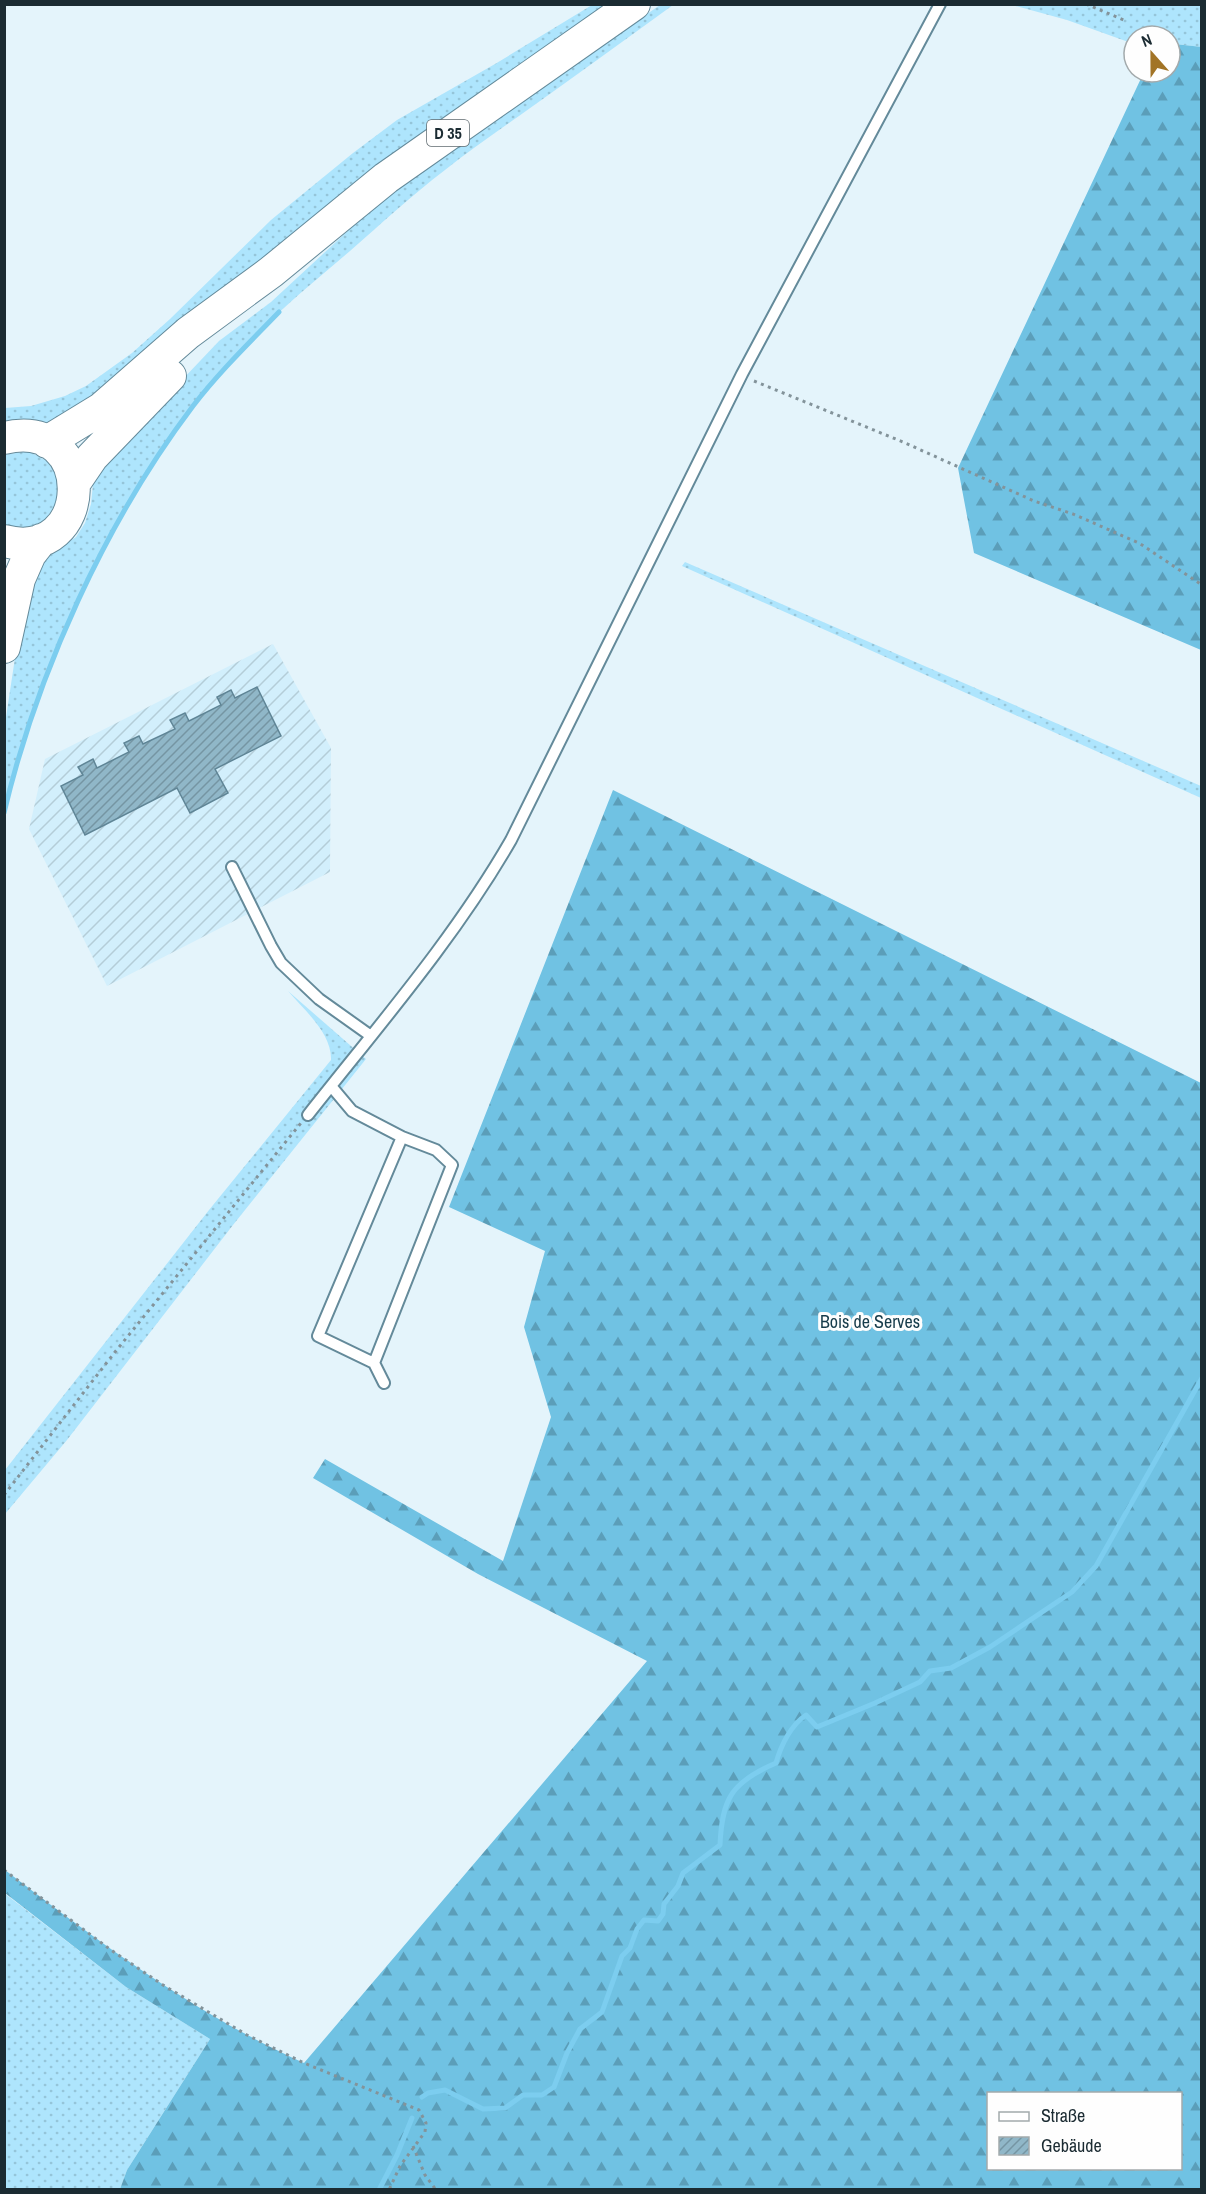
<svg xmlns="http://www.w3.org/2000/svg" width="1206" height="2194" font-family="'Archivo Narrow',sans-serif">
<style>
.industrial{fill:url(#industrial-furrows)}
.grass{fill:url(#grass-dots)}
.forest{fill:url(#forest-firs);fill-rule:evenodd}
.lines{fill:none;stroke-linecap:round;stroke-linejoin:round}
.stream{stroke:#7ccdef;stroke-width:5}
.building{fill:url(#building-hatch);stroke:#5f8596;stroke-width:1.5}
.lane-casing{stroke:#648a9a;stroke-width:14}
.primary-casing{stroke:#648a9a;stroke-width:34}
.path{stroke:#83939a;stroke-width:3;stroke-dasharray:3 4.5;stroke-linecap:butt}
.lane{stroke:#fff;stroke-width:10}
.primary{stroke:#fff;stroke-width:32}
.labels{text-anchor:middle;stroke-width:6;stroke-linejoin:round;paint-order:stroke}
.shield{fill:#fefefe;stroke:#5f6a6f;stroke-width:1.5}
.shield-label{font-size:16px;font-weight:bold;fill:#1b2b32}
.park-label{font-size:18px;fill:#173c4b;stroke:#fefefe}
</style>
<defs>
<pattern id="industrial-furrows" width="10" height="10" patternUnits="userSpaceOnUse" patternTransform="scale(1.5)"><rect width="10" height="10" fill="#d2effc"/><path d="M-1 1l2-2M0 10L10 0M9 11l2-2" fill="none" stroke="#b4cdd8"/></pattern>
<pattern id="grass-dots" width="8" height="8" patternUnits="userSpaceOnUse" patternTransform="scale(1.5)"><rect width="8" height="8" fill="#aee5fd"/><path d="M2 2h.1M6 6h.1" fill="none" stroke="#95c5d9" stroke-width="1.8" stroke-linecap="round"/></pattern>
<pattern id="forest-firs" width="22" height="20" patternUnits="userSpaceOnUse" patternTransform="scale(1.5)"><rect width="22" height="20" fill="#70c2e3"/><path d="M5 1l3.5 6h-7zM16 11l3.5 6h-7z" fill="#5b9eb9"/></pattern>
<pattern id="building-hatch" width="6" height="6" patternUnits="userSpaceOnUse" patternTransform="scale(1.5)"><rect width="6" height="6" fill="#90b7c8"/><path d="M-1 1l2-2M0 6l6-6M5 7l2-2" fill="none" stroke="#7595a3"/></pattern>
</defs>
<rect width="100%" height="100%" fill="#e4f4fb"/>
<path class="industrial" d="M 273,644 L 331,748 L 330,872 L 107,986 L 29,829 L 45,759 Z"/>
<path class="grass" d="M 592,5 L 616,5 L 115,381 L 50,424 L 5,425 L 5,408 L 31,406 L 65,396 L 86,386 L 132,353 L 170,319 L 271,220 L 353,153 L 397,120 L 495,64 Z
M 660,5 L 673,5 C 622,42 571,79 519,116 C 495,133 469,151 445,170 C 412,195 381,224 350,251 C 305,289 258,328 220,373 C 120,490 39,664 5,813 L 5,724 L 21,618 L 41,561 L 76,537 L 85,523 L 91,504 L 94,474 L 105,461 L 219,341 L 271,302 L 364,216 L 417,175 Z
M 1012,5 L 1201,5 L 1201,47 L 1176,44 L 1170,46 L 1170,36 L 1134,36 L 1134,44 L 1067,20 Z
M 28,451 L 47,461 L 58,477 L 60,497 L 45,521 L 30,529 L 5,526 L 4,455 Z
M 685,562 L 1201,786 L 1201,798 L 682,566 Z
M 288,991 L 366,1059 L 233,1225 L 67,1440 L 5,1514 L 5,1470 L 209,1210 L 331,1060 C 332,1033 304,1010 288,991 Z
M 4,1893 L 126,1987 L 210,2039 L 127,2170 L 120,2189 L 5,2189 Z"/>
<path class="forest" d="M 1175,44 L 1202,47 L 1201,650 L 974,553 L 958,468 L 1144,72 L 1170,72 L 1170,46 Z
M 613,790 L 1201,1083 L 1201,2189 L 120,2189 L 127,2170 L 210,2039 L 126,1987 L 5,1893 L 5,1870 C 99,1942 195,2014 304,2063 L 647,1661 L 478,1574 L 313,1478 L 325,1459 L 503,1561 L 551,1417 L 524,1327 L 545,1251 L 449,1207 ZM 988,2094 L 1180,2094 L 1180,2168 L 988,2168 Z"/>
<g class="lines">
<path class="stream" d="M 4,813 C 37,673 106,521 193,406 C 219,372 250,342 279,312
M 422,2097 L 428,2093 L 445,2090 L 483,2109 L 505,2108 L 523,2095 L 542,2095 L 554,2087 L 567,2053 L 580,2029 L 602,2012 L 622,1956 L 630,1948 L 637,1929 L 644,1920 L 658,1921 L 663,1914 L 664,1904 L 678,1886 L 683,1873 L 720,1845 C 722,1798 732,1782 776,1763 C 781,1745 791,1725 806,1715 L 817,1727 L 875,1703 L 920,1682 L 930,1671 L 951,1668 L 990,1647 L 1072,1592 L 1096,1566 L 1202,1378
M 379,2190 L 397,2155 L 412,2118"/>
</g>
<path class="building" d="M 257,687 L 281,736 L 215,769 L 228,793 L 190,813 L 177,788 L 85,835 L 61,786 L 83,775 L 78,767 L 93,759 L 97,768 L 129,752 L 124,743 L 139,736 L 143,744 L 175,729 L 170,720 L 185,713 L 189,721 L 221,705 L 217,697 L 231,690 L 235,698 Z"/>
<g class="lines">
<g class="lane-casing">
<path id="lane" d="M 232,867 L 271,946 L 281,963 L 319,999 L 371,1036
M 331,1086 L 352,1111 L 402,1137 L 436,1150 L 452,1165 L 374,1363 L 384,1383
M 308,1115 C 379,1025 454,939 511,840 L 742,374 L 940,4
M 374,1363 L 318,1336 L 402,1137"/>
</g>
<g class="primary-casing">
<path id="primary" d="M 4,438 C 99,415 95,565 4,541
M 47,442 L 101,409 L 188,333 L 271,272 L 386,178 L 634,4
M 75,482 L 92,457 L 170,376
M 4,647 L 19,579 L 30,554 L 41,540"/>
</g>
<path class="path" d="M 1086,4 L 1126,21
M 754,381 L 903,442 L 1034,501 L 1073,514 L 1139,543 L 1202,585
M 4,1495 L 115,1352 L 301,1123
M 4,1870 L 111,1950 L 163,1985 L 247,2035 L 304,2063 L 419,2110 L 426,2123 L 425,2132 L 400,2166 L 389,2190
M 413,2146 L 425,2175 L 436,2190"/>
<use href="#lane" class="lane"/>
<use href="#primary" class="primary"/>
</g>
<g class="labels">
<rect class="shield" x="427" y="120" width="42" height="26" rx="4.5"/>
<g class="shield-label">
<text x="448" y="139">D 35</text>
</g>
<g class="park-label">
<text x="870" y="1328">Bois de Serves</text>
</g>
</g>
<rect width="1206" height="2194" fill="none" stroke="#1b2b32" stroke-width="12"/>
<rect x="987" y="2092" width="195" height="78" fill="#fefefe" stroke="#a3aaac" stroke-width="1.5"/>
<rect x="999" y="2112" width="30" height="9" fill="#ffffff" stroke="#a3aaac" stroke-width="1.5"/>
<text x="1041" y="2122" font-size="18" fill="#1b2b32">Straße</text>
<rect x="999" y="2137" width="30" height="18" fill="url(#building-hatch)" stroke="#a3aaac" stroke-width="1.5"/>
<text x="1041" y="2152" font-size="18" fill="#1b2b32">Gebäude</text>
<g transform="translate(1152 54) rotate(339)"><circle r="28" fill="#fefefe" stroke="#a3aaac" stroke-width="1.5"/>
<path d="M0-4.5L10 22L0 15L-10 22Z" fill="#a27426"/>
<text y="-9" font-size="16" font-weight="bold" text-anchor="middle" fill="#1b2b32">N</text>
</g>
</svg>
